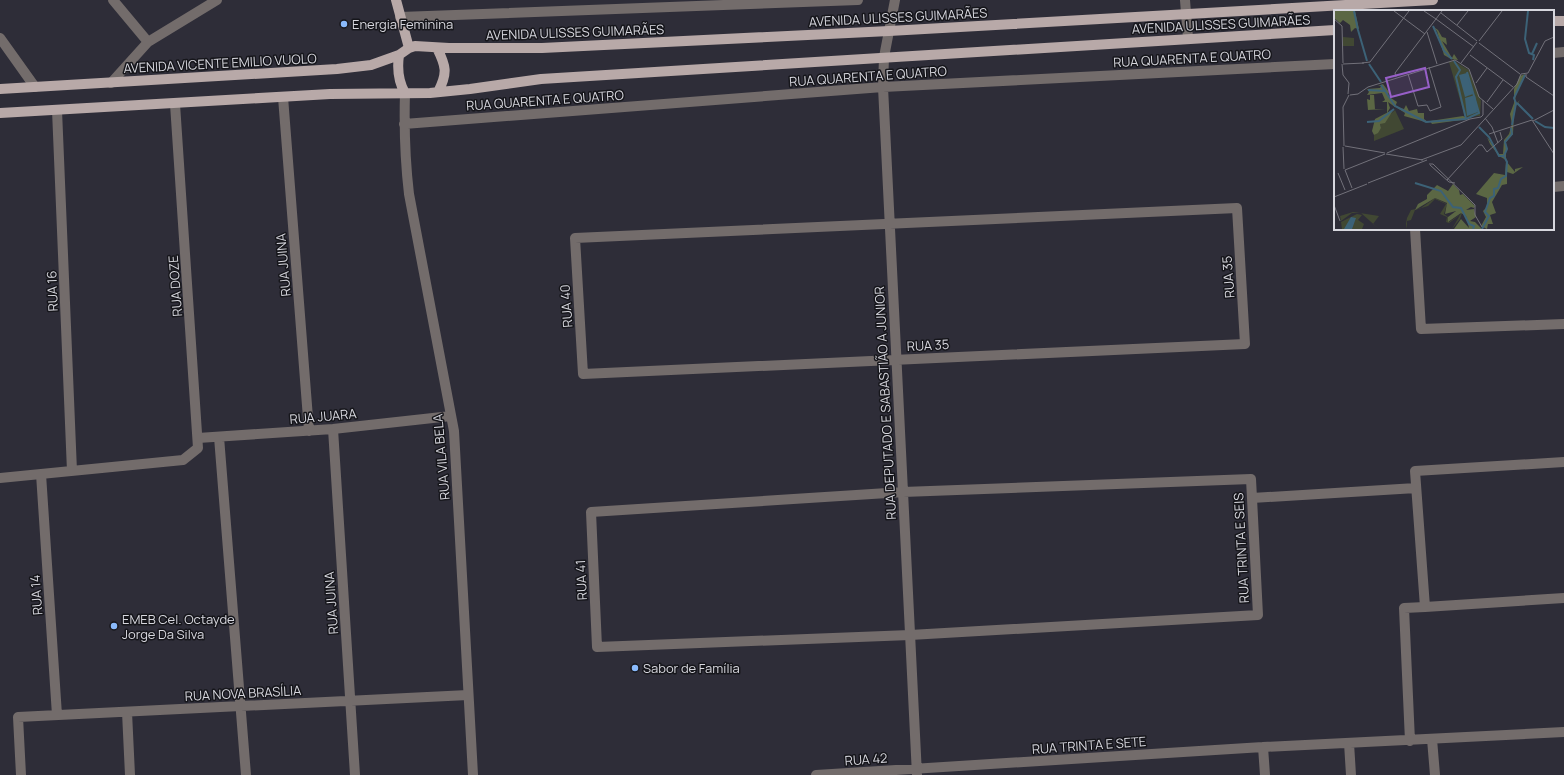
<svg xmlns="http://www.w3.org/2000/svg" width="1564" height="775" font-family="Manrope,sans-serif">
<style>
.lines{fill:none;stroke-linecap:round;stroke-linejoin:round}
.minor{stroke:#736c6b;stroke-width:10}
.major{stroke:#b8a9a8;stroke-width:10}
.poi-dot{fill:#8abafc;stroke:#16161b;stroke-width:1.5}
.labels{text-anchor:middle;stroke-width:3;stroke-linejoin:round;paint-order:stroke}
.street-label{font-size:13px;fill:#d7d7de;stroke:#16161b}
.poi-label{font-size:13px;fill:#d7d7de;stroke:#16161b;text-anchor:start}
.inset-river{fill:none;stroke:#3c6277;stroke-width:2}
.inset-road{fill:none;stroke:#72717a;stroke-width:1}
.view{fill:#975fc8;fill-opacity:0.15;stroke:#975fc8;stroke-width:2}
.inset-edge{fill:none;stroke:#d7d7de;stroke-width:2}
</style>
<rect width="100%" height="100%" fill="#2e2d38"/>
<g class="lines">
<path class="minor" d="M 113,0 L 148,42
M 895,0 L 884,57 L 883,87 L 917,775
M 1185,0 L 1188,38
M 400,17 L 858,0
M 0,38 L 35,87
M 1553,53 L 1564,52
M 111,83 L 148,42 L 217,0
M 405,93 C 404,127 405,160 409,194 L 454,431 L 473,775
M 283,97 L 309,431
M 57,110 L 72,471
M 404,124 L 883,87 L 1335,64
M 1553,187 L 1564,186
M 1237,208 L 1245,344 L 583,374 L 575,238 Z
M 1415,229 L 1421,329 L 1564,324
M 333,429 L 355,775
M 219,437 L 246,775
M 198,438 L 333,429 L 451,416
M 1564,462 L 1415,471 L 1425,607 L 1564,598
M 41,474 L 57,715
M 0,478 L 183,460 L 198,448 L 175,104
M 1251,479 L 1258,615 L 910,635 L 597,647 L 591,512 L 903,492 Z
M 1252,498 L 1416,488
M 127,712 L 130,775
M 1432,739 L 1435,775
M 1410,741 L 1404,608 L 1425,607
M 1349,743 L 1351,775
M 1263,747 L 1265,775
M 21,775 L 18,717 L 468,695
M 816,775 L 1263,747 L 1564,732"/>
<path class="major" d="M 396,0 L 409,48
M 1553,21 L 1564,21
M 437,48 C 446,66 448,73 438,92
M 399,55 C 397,69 398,81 405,93
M 0,89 L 337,69 L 371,65 L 399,55 L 409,48 L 415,46 L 449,48 L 542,48 L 889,31 L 1433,0
M 0,113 L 330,94 L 430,93 L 470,89 L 541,79 L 1335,30"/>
</g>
<g class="poi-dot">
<circle cx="344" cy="24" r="4"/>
<circle cx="114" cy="626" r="4"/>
<circle cx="635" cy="668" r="4"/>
</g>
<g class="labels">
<g class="street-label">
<text transform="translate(898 17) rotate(-3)" y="5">AVENIDA ULISSES GUIMARÃES</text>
<text transform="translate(1221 24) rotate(-3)" y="5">AVENIDA ULISSES GUIMARÃES</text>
<text transform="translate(575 32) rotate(-2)" y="5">AVENIDA ULISSES GUIMARÃES</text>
<text transform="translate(1192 58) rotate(-3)" y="5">RUA QUARENTA E QUATRO</text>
<text transform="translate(220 63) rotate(-3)" y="5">AVENIDA VICENTE EMILIO VUOLO</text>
<text transform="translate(868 76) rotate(-4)" y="5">RUA QUARENTA E QUATRO</text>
<text transform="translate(545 100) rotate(-4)" y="5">RUA QUARENTA E QUATRO</text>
<text transform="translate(283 265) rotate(-95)" y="5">RUA JUINA</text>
<text transform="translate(1228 277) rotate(-94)" y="5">RUA 35</text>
<text transform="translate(175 286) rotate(-94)" y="5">RUA DOZE</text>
<text transform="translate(52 291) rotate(-92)" y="5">RUA 16</text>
<text transform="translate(566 306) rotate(-94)" y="5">RUA 40</text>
<text transform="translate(928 345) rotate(-3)" y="5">RUA 35</text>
<text transform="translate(885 403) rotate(-93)" y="5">RUA DEPUTADO E SABASTIÃO A JUNIOR</text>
<text transform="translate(323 416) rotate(-5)" y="5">RUA JUARA</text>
<text transform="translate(441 457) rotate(-95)" y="5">RUA VILA BELA</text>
<text transform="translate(1241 548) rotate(-93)" y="5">RUA TRINTA E SEIS</text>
<text transform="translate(581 580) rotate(-93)" y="5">RUA 41</text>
<text transform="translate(36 595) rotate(-94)" y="5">RUA 14</text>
<text transform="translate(331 603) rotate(-94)" y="5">RUA JUINA</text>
<text transform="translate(243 693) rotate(-3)" y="5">RUA NOVA BRASÍLIA</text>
<text transform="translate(1089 745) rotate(-4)" y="5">RUA TRINTA E SETE</text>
<text transform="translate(866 759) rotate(-4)" y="5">RUA 42</text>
</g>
<g class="poi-label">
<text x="352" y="29">Energia Feminina</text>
<text x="122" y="624">EMEB Cel. Octayde<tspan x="122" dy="15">Jorge Da Silva</tspan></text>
<text x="643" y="673">Sabor de Família</text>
</g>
</g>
<g transform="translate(1334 10)">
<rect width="220" height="220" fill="#2e2d38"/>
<path d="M 9,27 L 20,28 L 20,36 L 9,36 ZM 61,100 L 70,119 L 40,131 L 40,125 L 47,118 L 46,114 ZM 101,188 L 125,200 L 128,203 L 126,209 L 118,219 L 126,205 L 115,213 L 112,212 L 113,207 L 106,204 L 112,194 L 101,189 L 94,196 L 81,200 L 77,210 L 73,211 L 73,219 L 72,214 L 73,208 L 77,200 L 87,198 ZM 113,194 L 127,204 L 115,212 L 114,207 L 110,204 ZM 19,202 L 26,203 L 45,206 L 39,214 L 45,219 L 27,203 L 18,203 L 7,211 L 6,206 Z" fill="#414833" fill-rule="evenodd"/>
<path d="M 1,1 L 21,1 L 25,19 L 21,18 L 17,22 L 16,15 L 9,10 L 6,13 L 0,8 ZM 98,16 L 104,20 L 108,27 L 112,28 L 113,35 L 108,31 L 118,48 L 120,44 L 124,50 L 117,49 L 110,45 L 103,21 ZM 191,64 L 182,83 L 181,91 L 183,93 L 186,90 L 184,93 L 188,97 L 183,94 L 180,100 L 179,124 L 172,132 L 172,150 L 165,146 L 156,134 L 153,127 L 165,144 L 169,144 L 170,130 L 175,124 L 178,114 L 176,104 L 180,93 L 180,79 L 186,66 ZM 49,74 L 55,82 L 54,86 L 63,92 L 61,97 L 54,92 L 56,98 L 53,103 L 53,92 L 48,92 L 51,90 L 48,83 L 33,85 L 35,82 L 33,79 L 46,78 L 47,76 L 44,76 ZM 36,85 L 40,85 L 41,99 L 51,99 L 34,100 L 33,89 L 36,90 ZM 72,95 L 75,101 L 83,99 L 84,103 L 90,103 L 90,109 L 95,113 L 70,106 L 71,103 L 62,97 L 70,99 ZM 60,99 L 51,113 L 46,114 L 47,118 L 44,123 L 40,125 L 38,121 L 41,109 ZM 129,106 L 135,109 L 98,114 L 96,111 ZM 172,151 L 181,162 L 181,159 L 189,157 L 179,164 L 173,162 L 173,174 L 168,175 L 158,192 L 162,203 L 156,205 L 159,214 L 154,214 L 153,219 L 147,216 L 152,207 L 149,201 L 153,197 L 153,188 L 142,184 L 160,163 L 171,165 ZM 119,174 L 125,180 L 126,185 L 129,184 L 141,196 L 140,198 L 137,197 L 132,200 L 140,199 L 142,207 L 136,211 L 141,212 L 148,219 L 120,219 L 127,209 L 135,218 L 132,206 L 127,203 L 114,212 L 114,207 L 122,201 L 111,204 L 113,193 L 101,188 L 81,200 L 84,194 L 93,189 L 93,185 L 103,175 L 114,181 Z" fill="#5b6744"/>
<path d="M 120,51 L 135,60 L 147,91 L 146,106 L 131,107 L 115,52 ZM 23,204 L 28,205 L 24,210 L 30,214 L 28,219 L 8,219 L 7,212 Z" fill="#414833"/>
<path d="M 133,63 L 139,84 L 131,87 L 125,65 ZM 141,85 L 144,102 L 133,106 L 131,88 ZM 17,207 L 22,208 L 18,219 L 10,219 Z" fill="#3c6277"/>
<path class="inset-river" d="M 20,1 L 24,20M 194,1 L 191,29 L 195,43 L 200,45 L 199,50M 99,16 L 110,41 L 118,49M 24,20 L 33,51M 198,44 L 203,33M 120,51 L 126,60 L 122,67 L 132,109M 35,54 L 47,72M 47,75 L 61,96 L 92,112 L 132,109M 34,80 L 51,81M 183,93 L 199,109M 132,109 L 145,103 L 133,62M 201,111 L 211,117 L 220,118M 33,112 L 45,111 L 60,99M 178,115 L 182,93 L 180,88 L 191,65M 145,117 L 155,127 L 165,146 L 170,146 L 173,139 L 171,132 L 178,124 L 177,118M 81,173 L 107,181 L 119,197 L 127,198 L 135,214 L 140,216 L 139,219M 148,219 L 155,206 L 151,202 L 156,188 L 160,186 L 160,179 L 164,178 L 167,169 L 172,166 L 173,152 L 170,146"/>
<path class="inset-road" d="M 60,1 L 91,24M 90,1 L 102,9M 107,3 L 143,31M 0,9 L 8,16 L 9,53M 102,9 L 140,37M 123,15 L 134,1M 93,22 L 103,54M 145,31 L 168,1M 145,33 L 186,64M 136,45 L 179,77M 28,53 L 36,52 L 75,1M 127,53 L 143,32M 8,54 L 9,65 L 15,73 L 14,84M 9,54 L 30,53M 74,64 L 84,96 L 93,95 L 96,101 L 107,97 L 95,57M 187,64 L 194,63 L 211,31 L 220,27M 192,64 L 192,67 L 220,86M 62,67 L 61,63 L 108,1M 142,73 L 153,58M 16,85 L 24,84 L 34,77 L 121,50 L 135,59 L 145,87 L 159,99M 153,92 L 169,70M 151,108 L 158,117 L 164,133M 199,111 L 220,100M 155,124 L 198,110 L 220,144M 10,136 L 9,97 L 15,85M 11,136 L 51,143M 9,137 L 10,159M 53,143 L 136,109 L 147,107 L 149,105 L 149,90M 52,144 L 89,150M 87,150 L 127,135 L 183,74 L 187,64M 95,154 L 99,154 L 136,190 L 141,195 L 141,205 L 148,217M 96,155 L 115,172 L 121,173M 11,160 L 18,178M 11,160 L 51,144M 4,163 L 11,180M 113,170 L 145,135 L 148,135 L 153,142 L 168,129 L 166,122M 34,173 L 93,150M 0,187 L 33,174M 0,195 L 6,211"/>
<path class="view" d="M 91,58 L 95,77 L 57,87 L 52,68 Z"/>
<rect width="220" height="220" class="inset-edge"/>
</g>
</svg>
